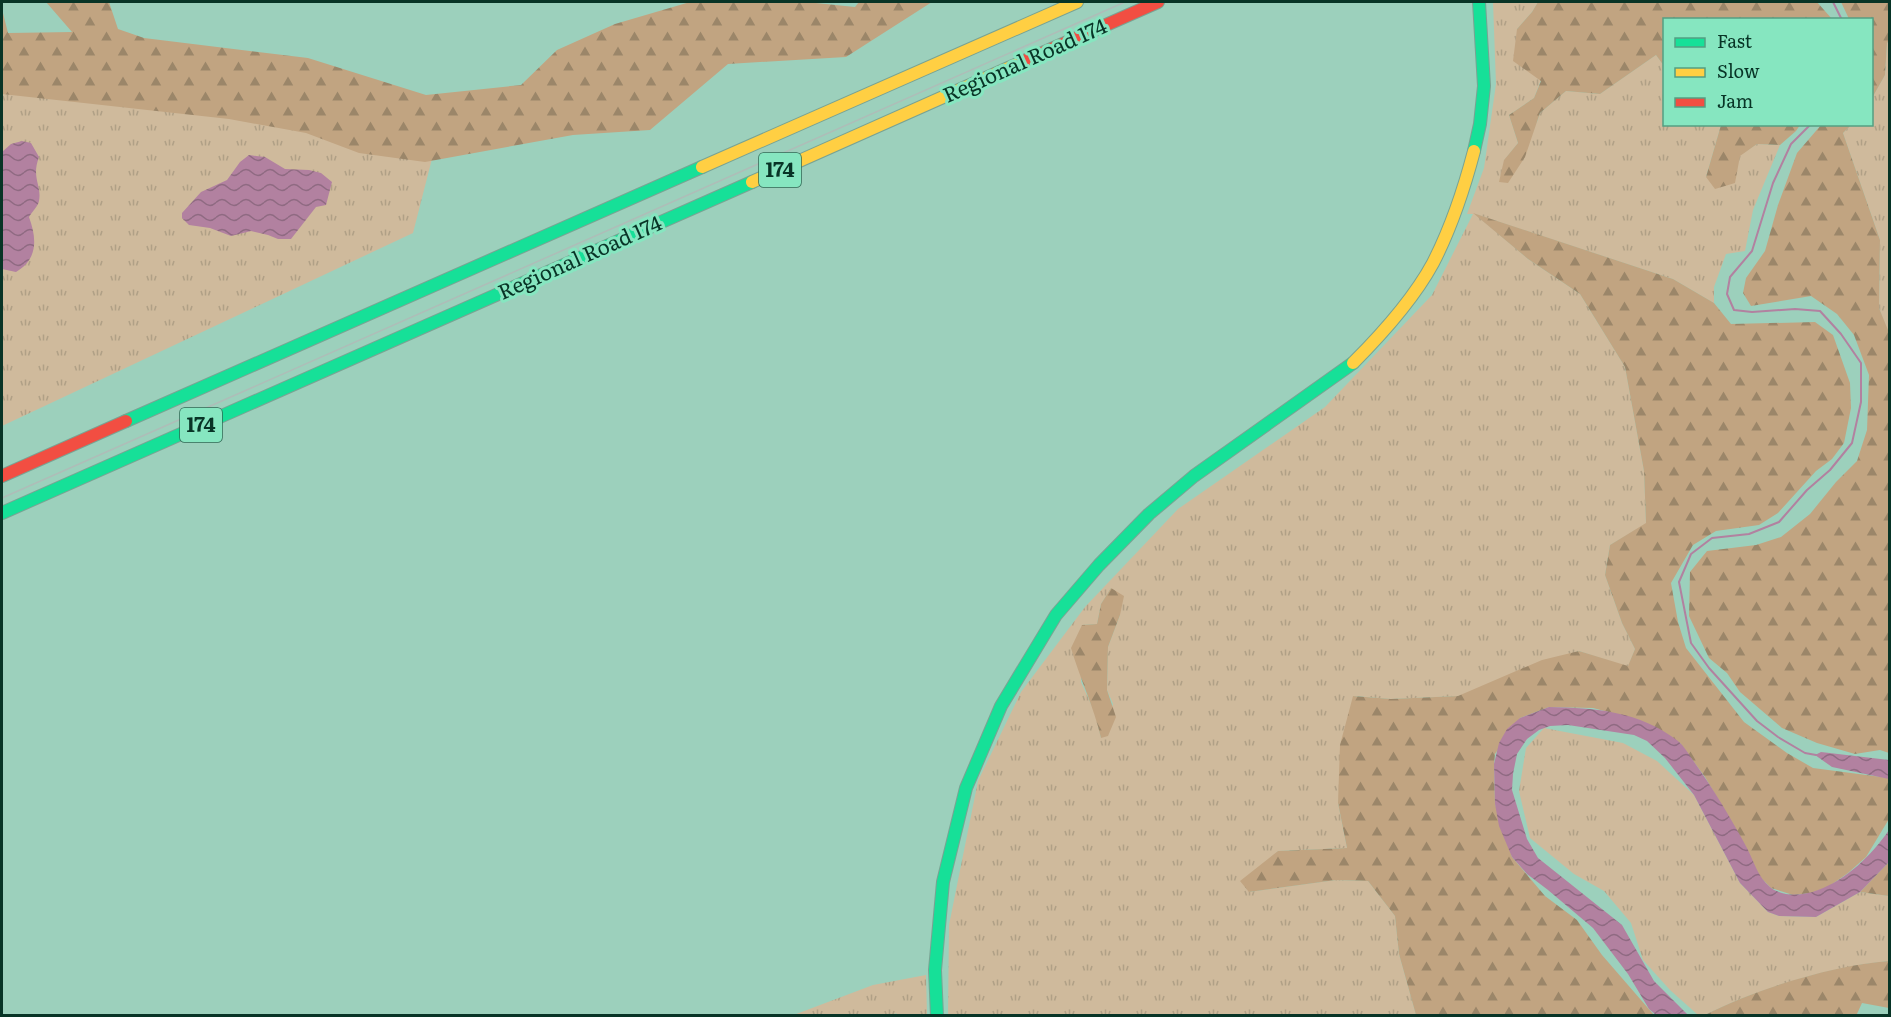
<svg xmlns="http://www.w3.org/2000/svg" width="1891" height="1017" font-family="Literata,serif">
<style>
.grass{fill:url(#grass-tufts);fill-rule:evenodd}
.forest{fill:url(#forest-firs)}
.water{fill:url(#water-waves)}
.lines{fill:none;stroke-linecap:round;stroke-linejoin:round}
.stream{stroke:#b281a0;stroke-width:2}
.fast-casing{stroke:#79a393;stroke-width:14}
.slow-casing{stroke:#79a393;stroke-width:14}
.jam-casing{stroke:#79a393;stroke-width:14}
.fast{stroke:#16e098;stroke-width:12}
.slow{stroke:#ffcf43;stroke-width:12}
.jam{stroke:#f24e42;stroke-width:12}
.tram{stroke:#aebdb8;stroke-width:1.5}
.labels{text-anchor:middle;stroke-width:6;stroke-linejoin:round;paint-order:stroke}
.shield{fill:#86e6c0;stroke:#2e6954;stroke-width:1.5}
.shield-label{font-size:20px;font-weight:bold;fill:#083426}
.street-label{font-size:21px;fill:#083426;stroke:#86e6c0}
</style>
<defs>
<pattern id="grass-tufts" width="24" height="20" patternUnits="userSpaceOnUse" patternTransform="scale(1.5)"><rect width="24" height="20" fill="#cfba9c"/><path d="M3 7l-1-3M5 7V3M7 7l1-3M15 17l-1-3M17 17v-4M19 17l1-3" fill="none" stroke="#b0a086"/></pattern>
<pattern id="forest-firs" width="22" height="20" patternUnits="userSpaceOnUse" patternTransform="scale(1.5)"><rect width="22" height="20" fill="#c1a481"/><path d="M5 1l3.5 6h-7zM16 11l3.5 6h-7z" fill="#9b8669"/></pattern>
<pattern id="water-waves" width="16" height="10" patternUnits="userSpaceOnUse" patternTransform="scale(1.5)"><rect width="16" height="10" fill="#b281a0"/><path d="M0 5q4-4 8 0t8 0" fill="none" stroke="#8f6a82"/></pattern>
</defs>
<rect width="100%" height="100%" fill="#9cd0bc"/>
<path class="grass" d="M 1493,2 L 1538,2 L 1532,12 L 1517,29 L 1541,80 L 1534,98 L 1509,115 L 1518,143 L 1504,160 L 1537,122 L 1540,113 L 1566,91 L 1600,94 L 1656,55 L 1664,66 L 1664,124 L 1721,125 L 1706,177 L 1757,144 L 1780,145 L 1753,210 L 1745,251 L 1726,254 L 1714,287 L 1714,303 L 1673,279 L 1475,214 L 1528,259 L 1580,294 L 1625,367 L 1644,471 L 1646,524 L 1610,545 L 1605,575 L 1622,623 L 1635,649 L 1628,667 L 1579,651 L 1459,696 L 1391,699 L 1354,696 L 1338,803 L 1347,848 L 1278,851 L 1249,892 L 1336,880 L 1368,881 L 1395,916 L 1399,954 L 1416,1015 L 948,1016 L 949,925 L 978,781 L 1021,692 L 1085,607 L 1178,509 L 1325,407 L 1432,295 L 1473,214 L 1467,214 L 1484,168 L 1496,84 ZM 1111,588 L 1120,615 L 1108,647 L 1107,690 L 1113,704 L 1101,738 L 1095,713 L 1081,682 L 1082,625 L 1097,624 L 1101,604 Z
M 1889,41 L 1889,335 L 1879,308 L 1880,240 L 1843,133 L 1851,125 L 1872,124 L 1872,98 L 1885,75 L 1887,43 Z
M 2,71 L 435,147 L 413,233 L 2,426 Z
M 1544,728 L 1623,743 L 1657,761 L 1694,795 L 1740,883 L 1768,912 L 1779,916 L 1816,917 L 1860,892 L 1889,896 L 1889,961 C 1832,966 1756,989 1705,1015 L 1698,1015 L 1670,990 L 1643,960 L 1631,923 L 1604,891 L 1574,874 L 1530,838 L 1519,791 L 1526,748 Z
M 926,975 L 927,1015 L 897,1015 L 896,1013 L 892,1016 L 791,1016 L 873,985 Z"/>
<path class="forest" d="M 46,2 L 109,2 L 118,29 L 144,38 L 308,58 L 426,95 L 521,85 L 557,50 L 615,24 L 690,2 L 806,2 L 855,7 L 859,2 L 932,2 L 846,57 L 728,64 L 650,130 L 573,135 L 425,162 L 359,153 L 306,133 L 229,119 L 2,94 L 2,9 L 8,33 L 72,32 Z
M 1538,2 L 1817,2 L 1832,19 L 1664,20 L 1664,66 L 1656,55 L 1600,94 L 1566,91 L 1540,113 L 1525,157 L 1508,183 L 1499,182 L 1504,160 L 1518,143 L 1509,115 L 1534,98 L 1541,81 L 1513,61 L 1517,29 L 1532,12 Z
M 1841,2 L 1889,2 L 1889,41 L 1887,43 L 1885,75 L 1872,98 L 1872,20 L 1849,19 Z
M 1721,125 L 1721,124 L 1800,125 L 1796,131 L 1780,145 L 1757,144 L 1740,156 L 1735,183 L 1715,189 L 1706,177 Z
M 1821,125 L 1851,125 L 1843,133 L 1880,240 L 1879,308 L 1890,335 L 1889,753 L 1880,750 L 1855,754 L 1817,743 L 1782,728 L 1740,692 L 1727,673 L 1709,658 L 1689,616 L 1690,572 L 1707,551 L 1756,545 L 1781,537 L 1810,514 L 1836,482 L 1857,461 L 1867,430 L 1869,375 L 1854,335 L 1837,314 L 1811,296 L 1751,306 L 1743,293 L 1746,278 L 1765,251 L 1778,205 L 1797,153 Z
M 1473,213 L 1673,279 L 1714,303 L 1731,324 L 1815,322 L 1833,335 L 1850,383 L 1851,408 L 1844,443 L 1832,459 L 1816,471 L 1778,513 L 1759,525 L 1716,531 L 1693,545 L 1671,583 L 1678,622 L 1686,648 L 1744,722 L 1787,753 L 1813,768 L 1889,778 L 1889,819 L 1866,857 L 1848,873 L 1828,887 L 1811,893 L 1793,895 L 1771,888 L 1758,875 L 1746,847 L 1705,777 L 1680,743 L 1639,720 L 1593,708 L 1549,707 L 1520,718 L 1495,754 L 1494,764 L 1495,804 L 1512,857 L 1545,896 L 1577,920 L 1602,955 L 1654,1015 L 1416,1015 L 1399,954 L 1395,916 L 1368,881 L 1336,880 L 1249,892 L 1240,881 L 1278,851 L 1347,848 L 1338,803 L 1340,745 L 1353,696 L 1391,699 L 1458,696 L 1542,660 L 1579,651 L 1628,666 L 1635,649 L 1622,623 L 1605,575 L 1610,545 L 1646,523 L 1644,471 L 1625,367 L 1580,294 L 1528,259 Z
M 1111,588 L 1124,596 L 1120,615 L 1108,647 L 1107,690 L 1116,717 L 1108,736 L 1101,738 C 1094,707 1080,679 1071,648 L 1082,625 L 1097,624 L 1101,604 Z
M 1889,862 L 1889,896 L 1860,892 Z
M 1889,961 L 1889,1008 L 1862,1003 L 1856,1016 L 1705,1015 C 1755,989 1834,965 1889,961 Z"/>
<path class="water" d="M 22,141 L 31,143 L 39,157 C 31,178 42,185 39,201 C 38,206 32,212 29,217 C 37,239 38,259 16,272 L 2,269 L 2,152 L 11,144 Z
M 249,155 L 265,157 L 285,169 L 309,170 L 321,173 L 332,182 L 326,205 L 316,207 L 291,239 L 278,239 L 268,235 L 251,231 L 231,236 L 210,228 L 189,225 L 182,218 L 182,213 L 201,192 L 227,180 L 240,162 Z
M 1549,707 C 1596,708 1639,711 1678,741 C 1684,746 1688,753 1692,759 C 1712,787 1731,818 1747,848 C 1754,862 1758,877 1770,887 C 1782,897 1803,896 1818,890 C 1846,880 1872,855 1889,830 L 1889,862 L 1860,892 L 1816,917 L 1779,916 L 1768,912 L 1740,883 L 1694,795 L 1665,758 L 1647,741 L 1634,735 L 1568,725 L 1550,726 L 1539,730 L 1527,739 L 1517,754 L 1513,774 L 1512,790 L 1527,839 L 1538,858 L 1622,925 L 1654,981 L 1688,1015 L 1656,1015 L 1649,1009 L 1628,974 L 1593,928 L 1548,890 L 1527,874 L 1512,857 L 1499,826 L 1495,804 L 1494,764 L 1499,743 L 1507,729 L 1520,718 Z
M 1821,752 L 1889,760 L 1889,779 L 1832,767 L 1815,755 Z"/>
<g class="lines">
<path class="stream" d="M 1833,2 L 1842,20
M 1811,124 L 1791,144 L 1773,183 L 1752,251 L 1730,277 L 1727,294 L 1734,310 L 1752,312 L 1795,309 L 1820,311 L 1841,334 L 1861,363 L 1861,402 L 1852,443 L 1830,470 L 1807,490 L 1779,522 L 1749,534 L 1712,538 L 1691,554 L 1679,582 L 1691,643 L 1709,668 L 1757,721 L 1778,737 L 1805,753 L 1816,755"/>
<g class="fast-casing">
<path id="fast" d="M 1474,151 L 1480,124 L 1484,86 L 1479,2
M 126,421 L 702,167
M 2,513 L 752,182
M 937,1016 L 935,970 L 943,882 L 966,788 L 1001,706 L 1056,615 L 1099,565 L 1149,514 L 1194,476 L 1353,363"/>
</g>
<g class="slow-casing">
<path id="slow" d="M 702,167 L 1077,2
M 752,182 L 1022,62
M 1353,363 C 1383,333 1413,300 1433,263 C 1451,228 1464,189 1474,151"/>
</g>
<g class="jam-casing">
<path id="jam" d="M 1022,62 L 1158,2
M 2,476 L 126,421"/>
</g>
<use href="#fast" class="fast"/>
<use href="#slow" class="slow"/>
<use href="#jam" class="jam"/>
<path class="tram" d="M 2,498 L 1125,2"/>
</g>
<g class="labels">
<g class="shield">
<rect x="759" y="153" width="42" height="34" rx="4.5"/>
<rect x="180" y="408" width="42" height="34" rx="4.5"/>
</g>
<g class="shield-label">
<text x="780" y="177">174</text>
<text x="201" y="432">174</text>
</g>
<g class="street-label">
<text transform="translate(1025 61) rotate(-24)" y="7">Regional Road 174</text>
<text transform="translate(580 258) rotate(-24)" y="7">Regional Road 174</text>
</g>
</g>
<rect width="1891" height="1017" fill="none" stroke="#083426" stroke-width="6"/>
<rect x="1663" y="18" width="210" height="108" fill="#86e6c0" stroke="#549f82" stroke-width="1.5"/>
<rect x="1675" y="38" width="30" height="9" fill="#16e098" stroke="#549f82" stroke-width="1.5"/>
<text x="1717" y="48" font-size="18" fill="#083426">Fast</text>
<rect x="1675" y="68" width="30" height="9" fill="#ffcf43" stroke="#549f82" stroke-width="1.5"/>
<text x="1717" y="78" font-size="18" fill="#083426">Slow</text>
<rect x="1675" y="98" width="30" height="9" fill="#f24e42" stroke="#549f82" stroke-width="1.5"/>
<text x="1717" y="108" font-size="18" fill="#083426">Jam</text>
</svg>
